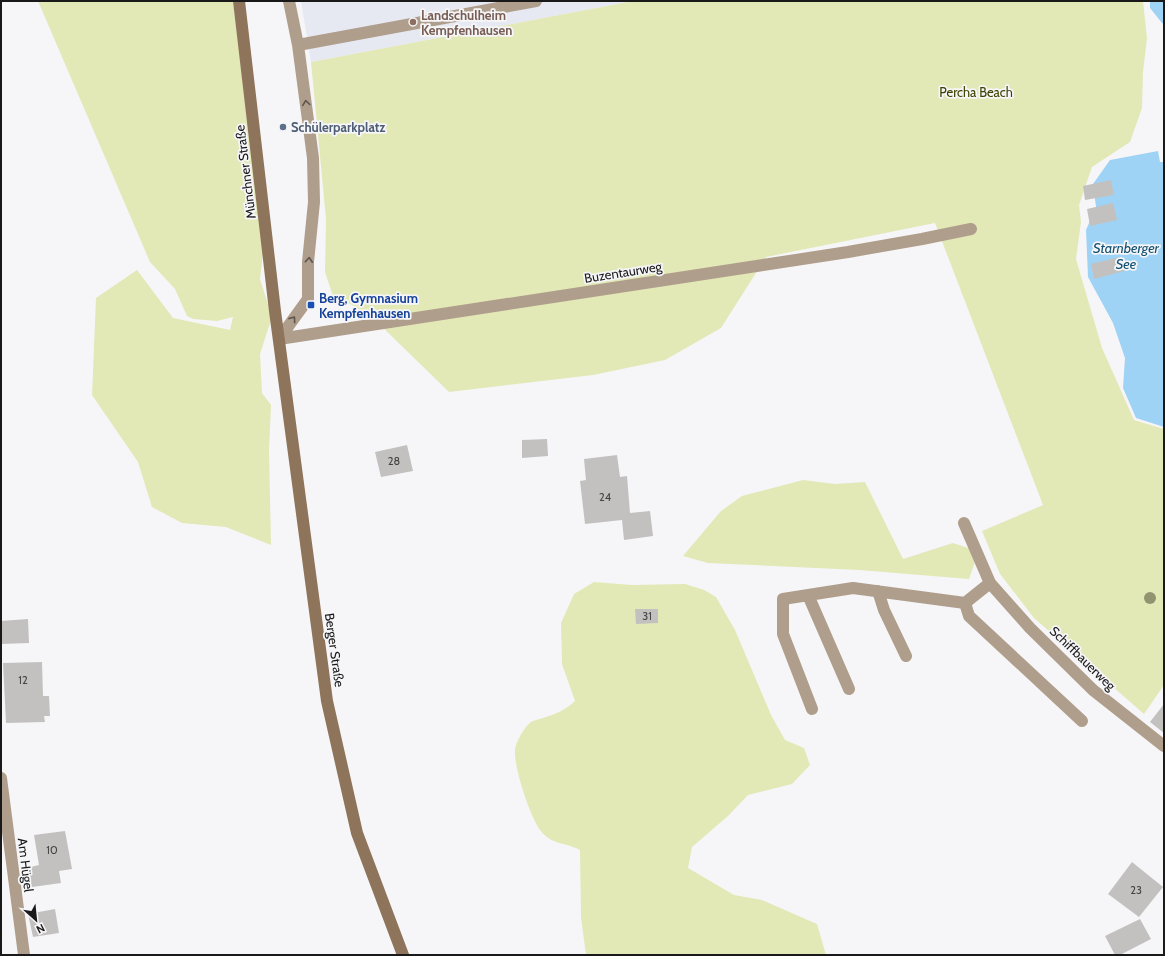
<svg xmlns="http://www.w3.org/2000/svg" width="1165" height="956" font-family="Cabin,sans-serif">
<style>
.built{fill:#e6e9f2}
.green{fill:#e3e8b7}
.water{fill:#9fd3f6}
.building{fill:#c3c1c0}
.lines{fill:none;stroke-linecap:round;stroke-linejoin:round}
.lane{stroke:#b09e8c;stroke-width:12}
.street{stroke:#b09e8c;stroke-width:12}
.secondary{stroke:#8e745a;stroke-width:12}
.tree{fill:#929470}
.oneway{stroke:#5d554d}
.education-dot{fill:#8d6e63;stroke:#f6f6f8;stroke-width:1.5}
.service-dot{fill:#5c6f8a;stroke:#f6f6f8;stroke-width:1.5}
.transit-dot{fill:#1a4fb4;stroke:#f6f6f8;stroke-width:1.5}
.labels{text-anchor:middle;stroke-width:3.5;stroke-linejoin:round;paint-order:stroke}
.number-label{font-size:11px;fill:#444344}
.education-label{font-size:13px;font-weight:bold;fill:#785e54;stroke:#f6f6f8;text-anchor:start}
.park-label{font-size:13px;fill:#404300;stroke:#f6f6f8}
.service-label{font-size:13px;font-weight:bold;fill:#4e5e75;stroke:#f6f6f8;text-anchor:start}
.street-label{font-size:13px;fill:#19191a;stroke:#f6f6f8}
.transit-label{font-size:13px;font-weight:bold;fill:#164399;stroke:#f6f6f8;text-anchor:start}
.water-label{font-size:14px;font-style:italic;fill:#125072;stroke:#f6f6f8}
</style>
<rect width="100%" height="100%" fill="#f6f6f8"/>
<path class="built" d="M 301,1 L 633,1 L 311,62 Z"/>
<path class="green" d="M 38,1 L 233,1 L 264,245 L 260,279 L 272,317 L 260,354 L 262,393 L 271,405 L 269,450 L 271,545 L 226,527 L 182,523 L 152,507 L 138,462 L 92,395 L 96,298 L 137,270 L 173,318 L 230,330 L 233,317 L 217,321 L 193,319 L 187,316 L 175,289 L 150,262 Z
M 633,1 L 1143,1 L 1147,38 L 1143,72 L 1142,108 L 1130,142 L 1092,167 L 1079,205 L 1081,222 L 1076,259 L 1102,348 L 1134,420 L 1164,429 L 1164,685 L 1144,714 L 1034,618 L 1000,574 L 982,531 L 1043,505 L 935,223 L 766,257 L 721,328 L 665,360 L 593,375 L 449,392 L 374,319 L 352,305 L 333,296 L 325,272 L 326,219 L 311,62 Z
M 803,480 L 835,484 L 865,482 L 903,559 L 953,543 L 971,549 L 976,559 L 969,579 L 859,570 L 708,563 L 683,556 L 721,511 L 742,496 Z
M 594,582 L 632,585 L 685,584 L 704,590 L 716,597 L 735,630 L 771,715 L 785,740 L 804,748 L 810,765 L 792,784 L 748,795 L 728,816 L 692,847 L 688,868 L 734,895 L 762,900 L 817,924 L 826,955 L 586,955 L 581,917 L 580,850 C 565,842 551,845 540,830 C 530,816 514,768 515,751 C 515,743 525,726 531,722 C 534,720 540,719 543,718 C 556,714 565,710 575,701 L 562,664 L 561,623 L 574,594 Z"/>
<path class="water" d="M 1150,1 L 1164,1 L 1164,24 L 1162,23 L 1150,8 Z
M 1158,151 L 1160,162 L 1164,162 L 1164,427 L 1136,418 L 1123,388 L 1125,358 L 1113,323 L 1088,277 L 1086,230 L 1096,207 L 1093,184 L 1110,160 Z"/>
<path class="building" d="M 1111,180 L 1114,195 L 1085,200 L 1083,186 Z
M 1113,203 L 1117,220 L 1090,226 L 1087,209 Z
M 1120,257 L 1124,271 L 1094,279 L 1091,264 Z
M 547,439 L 548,456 L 522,458 L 522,440 Z
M 407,445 L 413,471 L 381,477 L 375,452 Z
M 617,455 L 620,477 L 627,476 L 630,513 L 650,511 L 653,536 L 624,540 L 622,520 L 585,524 L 580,481 L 586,480 L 584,459 Z
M 635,609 L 658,609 L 658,623 L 636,624 Z
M 28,619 L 29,643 L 1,644 L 1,621 Z
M 42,662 L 43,696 L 49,696 L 50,716 L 44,716 L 45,722 L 6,723 L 3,663 Z
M 1164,704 L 1164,733 L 1150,722 Z
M 65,831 L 72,869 L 59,871 L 61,883 L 25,888 L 22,869 L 39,865 L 34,835 Z
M 1132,862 L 1163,887 L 1139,917 L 1108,894 Z
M 55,909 L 59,933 L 33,937 L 28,914 Z
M 1140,919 L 1151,939 L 1120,955 L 1115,955 L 1105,936 Z"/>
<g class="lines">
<path class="lane" d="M 298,45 L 536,1
M 279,339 L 848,252 L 922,239 L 971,229
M 279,339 L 308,299 L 308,262 L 314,202 L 313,158 L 298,45 L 289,1
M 964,523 L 990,583 L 1030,628 L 1093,690 L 1164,746
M 990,583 L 965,603 L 969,616 L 1082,721
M 878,591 L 884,610 L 906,656
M 808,595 L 849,689
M 812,709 L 783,634 L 783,599 L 853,588 L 965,603"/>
<path class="street" d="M 1,778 L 24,955"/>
<path class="secondary" d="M 239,1 L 275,311 L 327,701 L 357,833 L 403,955"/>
</g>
<circle class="tree" cx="1150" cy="598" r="6"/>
<defs><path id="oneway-chevron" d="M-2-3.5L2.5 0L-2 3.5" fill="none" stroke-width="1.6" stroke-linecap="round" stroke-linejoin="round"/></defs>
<g class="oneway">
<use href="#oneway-chevron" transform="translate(306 103) rotate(-98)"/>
<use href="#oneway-chevron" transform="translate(309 260) rotate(-86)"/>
<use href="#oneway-chevron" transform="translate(293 319) rotate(-54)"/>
</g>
<circle class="education-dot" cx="413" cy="22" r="4"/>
<circle class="service-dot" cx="283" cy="127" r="4"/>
<rect class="transit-dot" x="307" y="301" width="8" height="8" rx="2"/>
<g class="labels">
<g class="number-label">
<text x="394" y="465">28</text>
<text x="605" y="501">24</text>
<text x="647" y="620">31</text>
<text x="23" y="684">12</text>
<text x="52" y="854">10</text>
<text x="1136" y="894">23</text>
</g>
<g class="education-label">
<text x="421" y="20">Landschulheim<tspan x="421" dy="15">Kempfenhausen</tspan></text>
</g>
<g class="park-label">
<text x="976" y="97">Percha Beach</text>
</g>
<g class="service-label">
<text x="291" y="132">Schülerparkplatz</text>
</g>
<g class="street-label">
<text transform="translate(245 172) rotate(-97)" y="5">Münchner Straße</text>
<text transform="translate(623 272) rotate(-9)" y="5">Buzentaurweg</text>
<text transform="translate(335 650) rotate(82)" y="5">Berger Straße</text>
<text transform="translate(1083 658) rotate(44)" y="5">Schiffbauerweg</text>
<text transform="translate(26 865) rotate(83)" y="5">Am Hügel</text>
</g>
<g class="transit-label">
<text x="319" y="303">Berg, Gymnasium<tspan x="319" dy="15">Kempfenhausen</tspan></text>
</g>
<g class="water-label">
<text x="1126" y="253">Starnberger<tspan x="1126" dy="16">See</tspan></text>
</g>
</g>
<rect width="1165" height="956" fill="none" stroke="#19191a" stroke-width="4"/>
<g transform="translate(36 920) rotate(153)" stroke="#f6f6f8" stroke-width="3" paint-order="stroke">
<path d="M0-3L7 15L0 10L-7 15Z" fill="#19191a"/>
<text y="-6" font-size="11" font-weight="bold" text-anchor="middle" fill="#19191a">N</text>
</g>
</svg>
